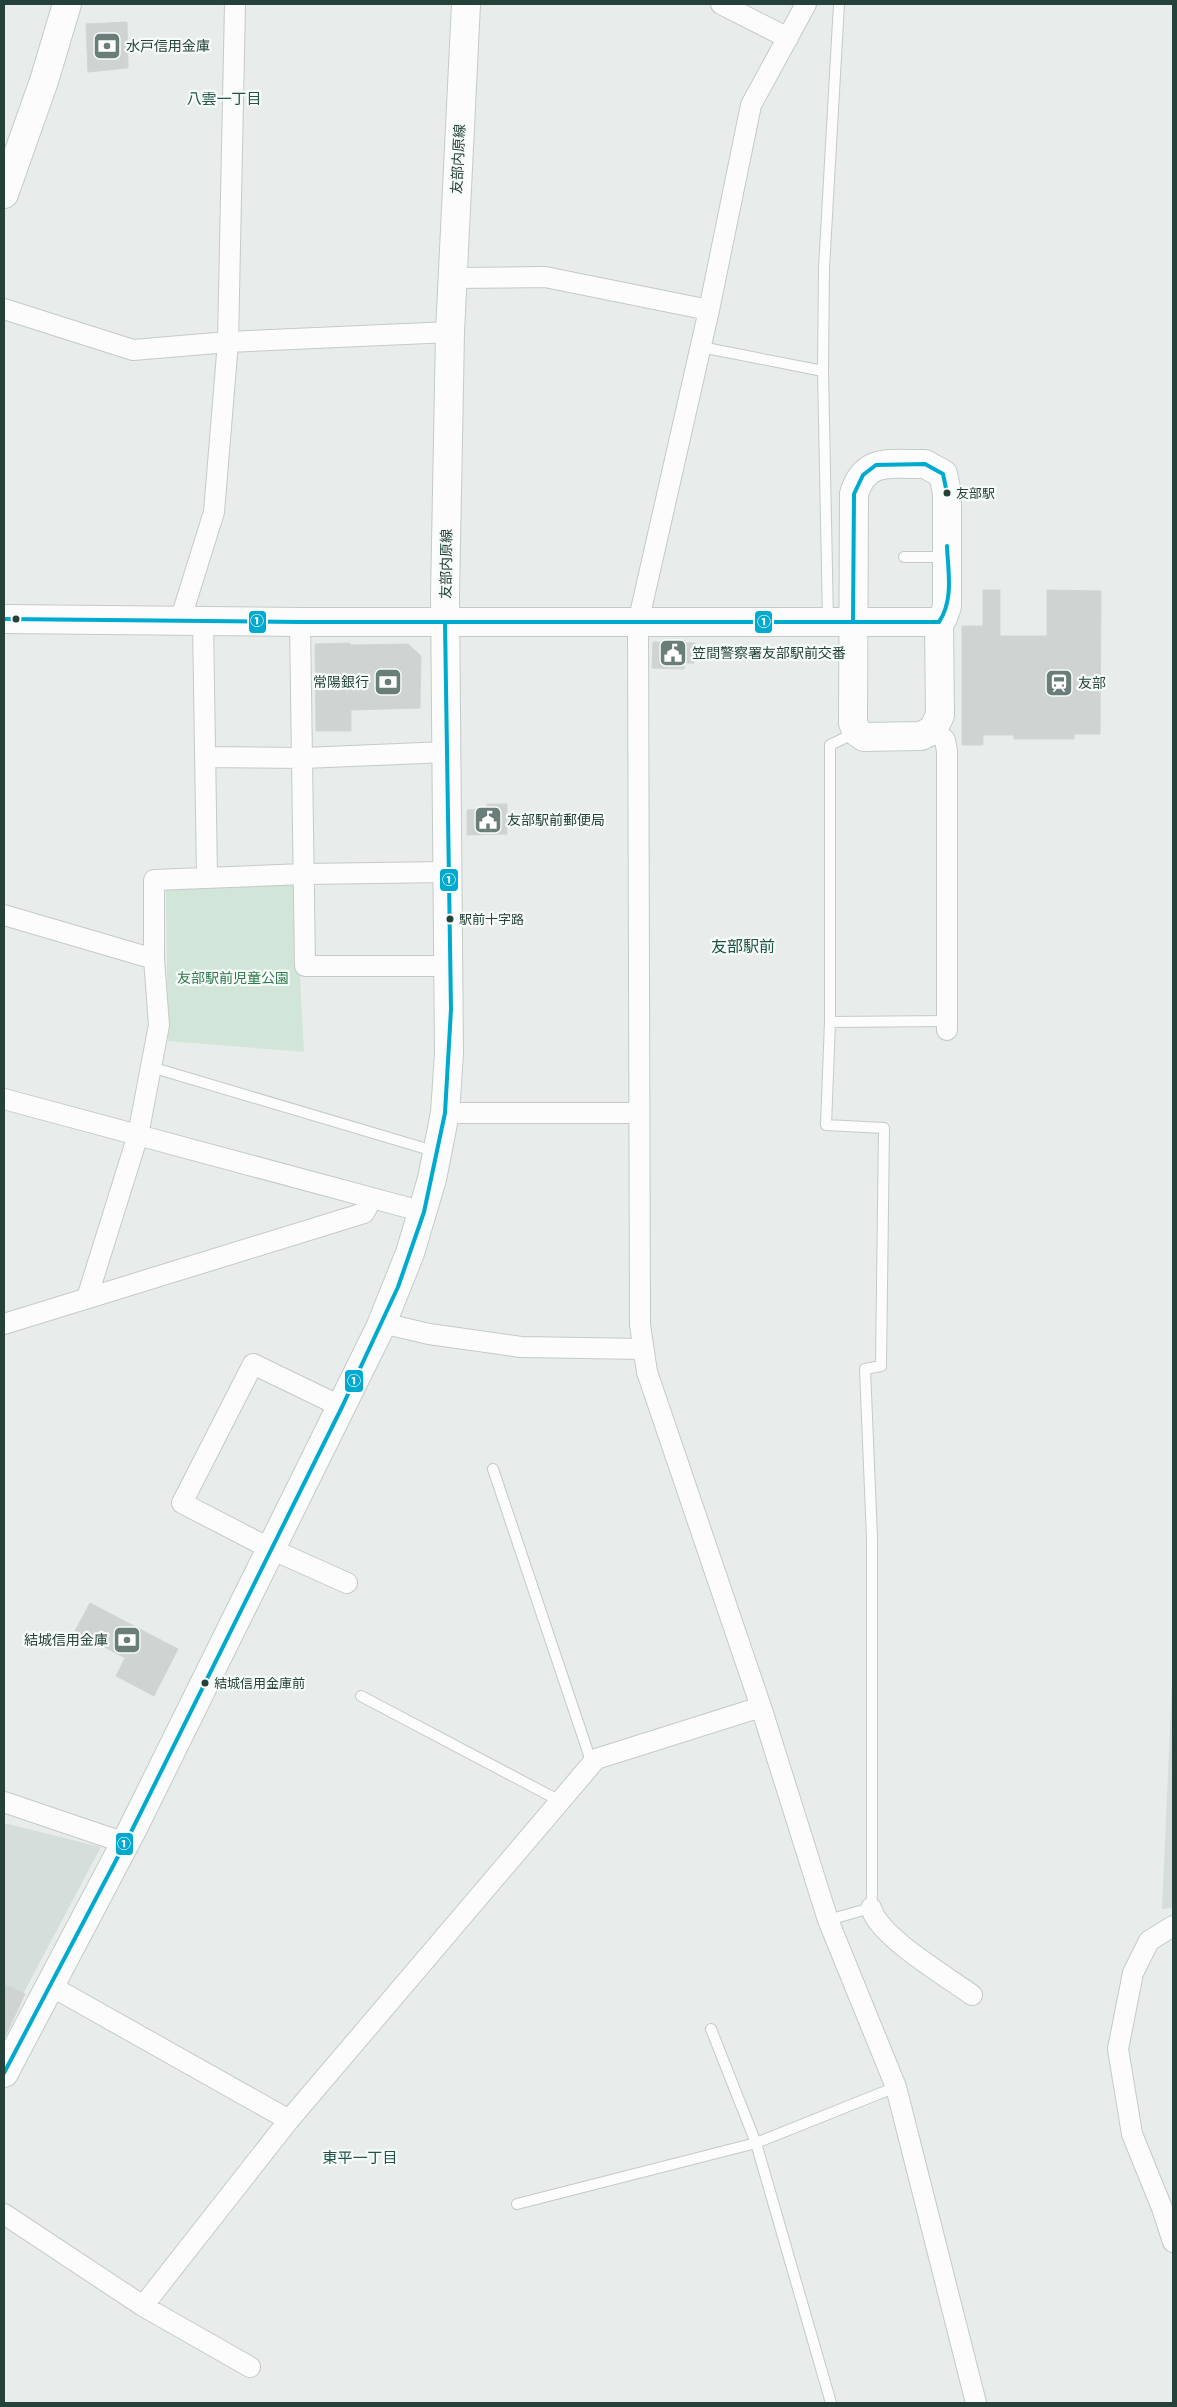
<svg xmlns="http://www.w3.org/2000/svg" width="1177" height="2407" font-family="'PT Sans','Noto Sans JP',sans-serif">
<style>
.built{fill:#d6dedb}
.green{fill:#d1e6d8}
.building{fill:#cfd4d2;stroke:#d1d6d4}
.lines{fill:none;stroke-linecap:round;stroke-linejoin:round}
.lane-casing{stroke:#c5cac8;stroke-width:12}
.street-casing{stroke:#c5cac8;stroke-width:22}
.secondary-casing{stroke:#c3cbc8;stroke-width:30}
.lane{stroke:#fcfcfc;stroke-width:10}
.street{stroke:#fcfcfc;stroke-width:20}
.secondary{stroke:#fcfcfc;stroke-width:28}
.bus-1-casing{stroke:#f7fbf9;stroke-width:8}
.bus-1{stroke:#00a9ce;stroke-width:4}
.bus-dot{fill:#24423a;stroke:#f7fbf9;stroke-width:2}
.labels{text-anchor:middle;stroke-width:4.5;stroke-linejoin:round;paint-order:stroke}
.bus-label{font-size:13px;fill:#24423a;stroke:#f7fbf9;text-anchor:start}
.poi-label{font-size:14px;fill:#24423a;stroke:#f7fbf9;text-anchor:start}
.street-label{font-size:14px;fill:#24423a;stroke:#f7fbf9}
.park-label{font-size:14px;fill:#2d7a4b;stroke:#f7fbf9}
.neighbourhood-label{font-size:15px;fill:#1f5548;stroke:#f7fbf9}
.quarter-label{font-size:16px;fill:#1f5548;stroke:#f7fbf9}
.line-badge{stroke:#f7fbf9;stroke-width:2}
.badge-label{font-size:14px;text-anchor:middle;font-weight:bold;fill:#fff}
</style>
<rect width="100%" height="100%" fill="#e8edeb"/>
<path class="built" d="M 1173,1659 L 1173,1908 L 1162,1909 Z
M 4,1823 L 101,1847 L 4,2030 Z"/>
<path class="green" d="M 295,884 L 304,1052 L 168,1041 L 166,889 Z"/>
<path class="building" d="M 127,22 L 128,68 L 88,72 L 86,24 Z
M 983,590 L 1000,590 L 1000,636 L 1047,636 L 1047,590 L 1101,591 L 1100,734 L 1074,734 L 1074,739 L 1014,739 L 1014,735 L 983,735 L 983,745 L 962,745 L 962,626 L 983,626 Z
M 653,642 L 695,643 L 694,663 L 684,663 L 684,669 L 652,668 Z
M 350,643 L 350,645 L 408,644 L 421,656 L 420,708 L 351,710 L 351,731 L 316,731 L 315,644 Z
M 487,804 L 507,804 L 507,834 L 467,835 L 467,810 L 487,809 Z
M 90,1603 L 178,1649 L 154,1696 L 116,1676 L 125,1658 L 75,1631 Z
M 4,1984 L 25,1994 L 4,2039 Z"/>
<g class="lines">
<g class="lane-casing">
<path id="lane" d="M 701,347 L 823,371
M 904,557 L 946,557
M 828,620 L 823,371 L 824,268 L 839,4
M 857,732 L 830,745 L 830,1022 L 948,1021
M 151,1067 L 437,1152
M 493,1469 L 592,1764
M 361,1696 L 560,1801
M 828,1920 L 871,1908 L 872,1894 L 872,1538 L 865,1369 L 881,1366 L 884,1128 L 826,1125 L 830,1022
M 711,2029 L 756,2143 L 831,2403
M 517,2204 L 756,2143 L 896,2087"/>
</g>
<g class="street-casing">
<path id="street" d="M 721,4 L 788,38
M 806,4 L 751,105 L 709,310 L 638,623 L 640,1325 L 647,1372 L 761,1707 L 828,1920 L 896,2087 L 976,2403
M 452,278 L 545,277 L 709,310
M 4,309 L 133,350 L 228,342 L 450,332
M 180,621 L 214,512 L 228,342 L 235,4
M 203,621 L 207,876
M 300,622 L 305,966 L 450,966
M 933,730 L 945,740 L 947,751 L 947,1030
M 205,757 L 304,758 L 446,752
M 4,915 L 154,959
M 4,1099 L 424,1212
M 445,1113 L 638,1113
M 87,1298 L 138,1135 L 159,1025 L 154,959 L 154,880 L 304,874 L 447,872
M 382,1323 L 429,1334 L 521,1347 L 643,1349
M 4,1324 L 364,1213 L 372,1199
M 342,1407 L 253,1364 L 182,1503 L 271,1549 L 347,1583
M 4,1802 L 125,1843
M 871,1908 C 879,1937 946,1976 972,1995
M 1173,1926 L 1149,1941 L 1133,1973 L 1118,2049 L 1132,2134 L 1162,2208 L 1173,2242
M 49,1985 L 289,2120
M 4,2214 L 143,2306 L 250,2367
M 143,2306 L 289,2120 L 596,1759 L 761,1707"/>
</g>
<g class="secondary-casing">
<path id="secondary" d="M 4,194 L 44,81 L 67,4
M 925,464 L 943,474 L 947,493 L 947,606 L 943,618 L 939,622 L 940,715 L 933,730 L 921,736 L 864,737 L 857,732 L 853,723 L 854,494 C 865,456 892,465 925,464 Z
M 4,619 L 300,622 L 939,622
M 4,2073 L 132,1830 L 380,1328 L 410,1253 L 432,1179 L 445,1113 L 449,1054 L 445,597 L 450,332 L 466,4"/>
</g>
<use href="#lane" class="lane"/>
<use href="#street" class="street"/>
<use href="#secondary" class="secondary"/>
<g class="bus-1-casing">
<path id="bus-1" d="M 4,619 L 300,622 L 939,622 C 954,600 948,571 947,546
M 853,622 L 854,494 L 863,475 L 876,465 L 925,464 L 943,474 L 947,493
M 4,2073 L 132,1830 L 342,1407 L 398,1287 L 424,1212 L 445,1113 L 451,1009 L 445,622"/>
</g>
<use href="#bus-1" class="bus-1"/>
</g>
<defs>
<g id="bank-square" transform="scale(1.4375)"><rect x="-9" y="-9" width="18" height="18" rx="4" fill="#697e78" stroke="#f7fbf9"/><path d="M-6-4H6V4H-6ZM0-2.3a2.3 2.3 0 1 0 0 4.6a2.3 2.3 0 1 0 0-4.6Z" fill="#fff"/></g>
<g id="civic-square" transform="scale(1.4375)"><rect x="-9" y="-9" width="18" height="18" rx="4" fill="#697e78" stroke="#f7fbf9"/><path d="M-.6-6.5H3V-4.5H.6V-3L4-1V1h2V6H-6V1h2V-1L-.6-3ZM-1.2 2.5V6h2.4V2.5Z" fill="#fff"/></g>
<g id="station-square" transform="scale(1.4375)"><rect x="-9" y="-9" width="18" height="18" rx="4" fill="#697e78" stroke="#f7fbf9"/><path d="M-3-6H3Q5-6 5-4V2Q5 4 3 4L4.5 6H3L1.5 4h-3L-3 6H-4.5L-3 4Q-5 4-5 2V-4Q-5-6-3-6ZM-3.5-4v3h7v-3ZM-3.5 1v1.5H-2V1ZM2 1v1.5H3.5V1Z" fill="#fff"/></g>
</defs>
<g fill-rule="evenodd">
<use href="#bank-square" x="107" y="46"/>
<use href="#civic-square" x="673" y="653"/>
<use href="#bank-square" x="388" y="682"/>
<use href="#station-square" x="1059" y="683"/>
<use href="#civic-square" x="488" y="820"/>
<use href="#bank-square" x="127" y="1640"/>
</g>
<g class="bus-dot">
<circle cx="947" cy="493" r="4.5"/>
<circle cx="16" cy="619" r="4.5"/>
<circle cx="450" cy="919" r="4.5"/>
<circle cx="205" cy="1683" r="4.5"/>
</g>
<g class="labels">
<g class="bus-label">
<text x="956" y="498">友部駅</text>
<text x="459" y="924">駅前十字路</text>
<text x="214" y="1688">結城信用金庫前</text>
</g>
<g class="poi-label">
<text x="126" y="51">水戸信用金庫</text>
<text x="692" y="658">笠間警察署友部駅前交番</text>
<text x="369" y="687" text-anchor="end">常陽銀行</text>
<text x="1078" y="688">友部</text>
<text x="507" y="825">友部駅前郵便局</text>
<text x="108" y="1645" text-anchor="end">結城信用金庫</text>
</g>
<g class="street-label">
<text transform="translate(458 159) rotate(-87)" y="5">友部内原線</text>
<text transform="translate(446 564) rotate(-89)" y="5">友部内原線</text>
</g>
<g class="park-label">
<text x="233" y="983">友部駅前児童公園</text>
</g>
<g class="neighbourhood-label">
<text x="224" y="104">八雲一丁目</text>
<text x="360" y="2163">東平一丁目</text>
</g>
<g class="quarter-label">
<text x="743" y="952">友部駅前</text>
</g>
</g>
<g class="line-badge">
<rect x="248" y="610" width="19" height="24" rx="5" fill="#00a9ce"/>
<rect x="754" y="610" width="19" height="24" rx="5" fill="#00a9ce"/>
<rect x="439" y="868" width="20" height="24" rx="5" fill="#00a9ce"/>
<rect x="344" y="1369" width="20" height="24" rx="5" fill="#00a9ce"/>
<rect x="115" y="1832" width="19" height="24" rx="5" fill="#00a9ce"/>
</g>
<g class="badge-label">
<text x="257" y="626">①</text>
<text x="764" y="627">①</text>
<text x="449" y="885">①</text>
<text x="354" y="1386">①</text>
<text x="124" y="1849">①</text>
</g>
<rect width="1177" height="2407" fill="none" stroke="#24423a" stroke-width="10"/>
</svg>
